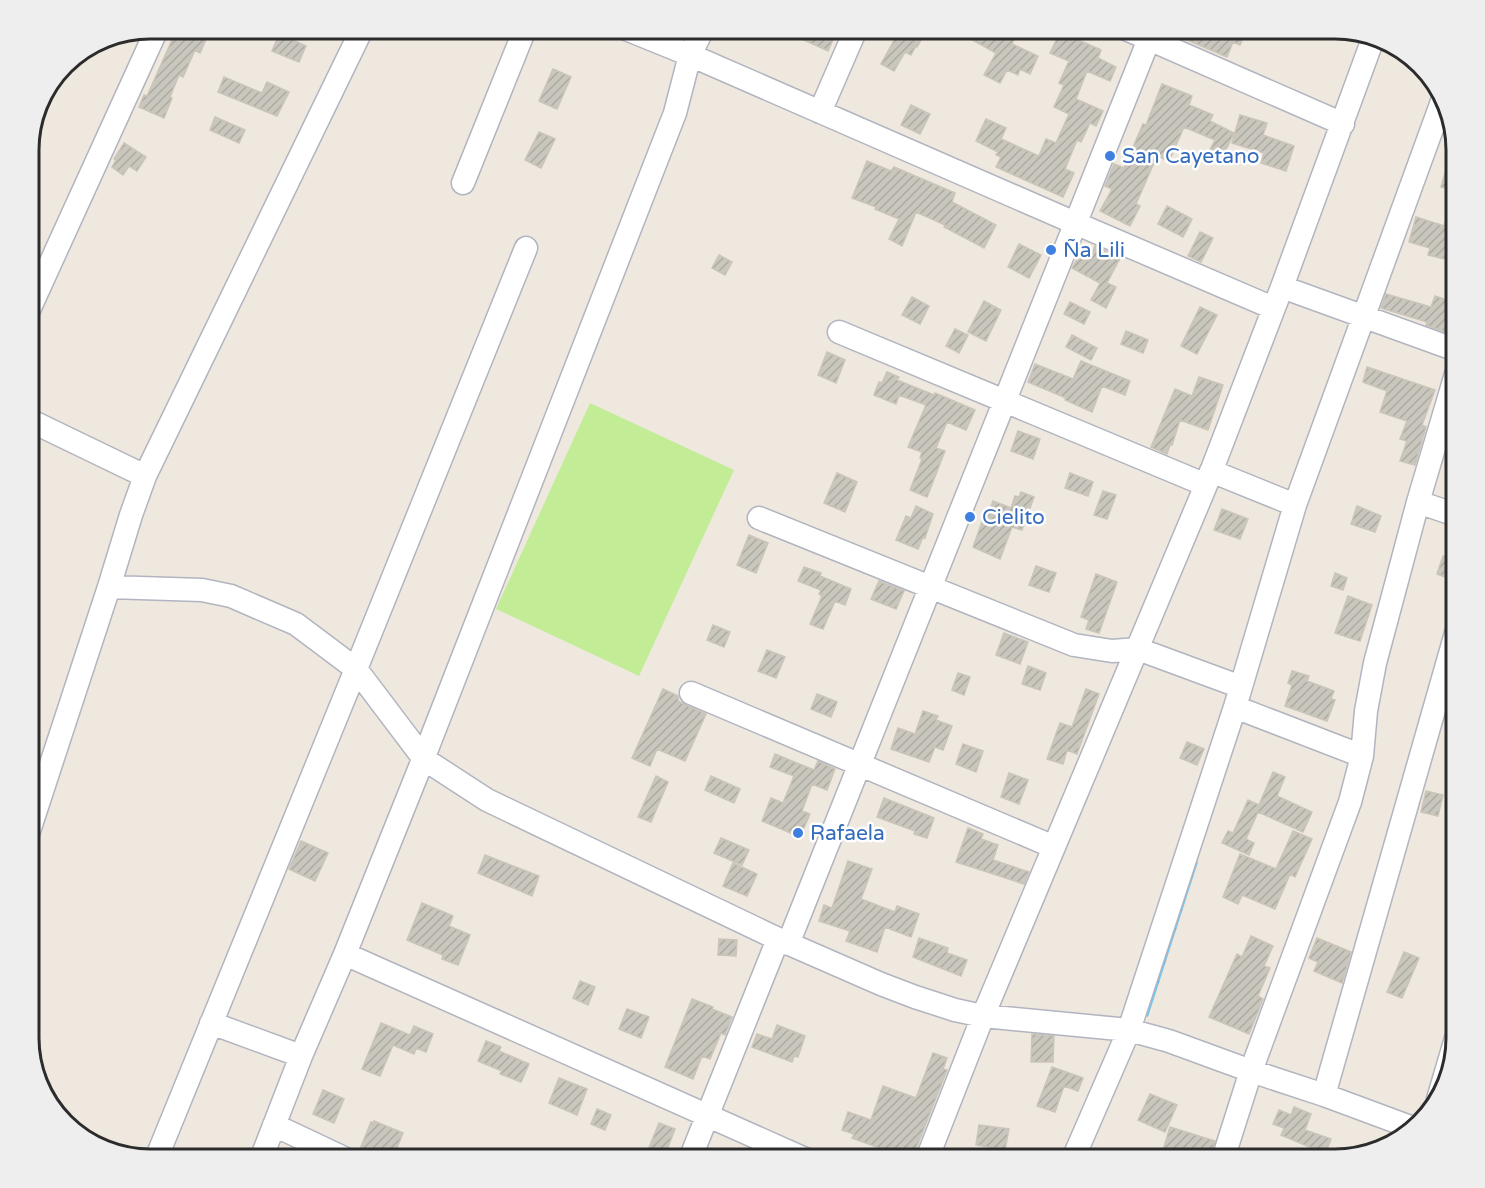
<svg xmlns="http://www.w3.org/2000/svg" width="1485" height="1188" font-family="'Varela Round',sans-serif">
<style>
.pitch{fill:#c2ed96}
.water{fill:url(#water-ripples)}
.building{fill:url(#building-hatch);stroke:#cac5b8;stroke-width:1.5}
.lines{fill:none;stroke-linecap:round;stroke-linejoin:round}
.minor-casing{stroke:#b2b4c0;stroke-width:25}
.minor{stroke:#fff;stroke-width:22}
.shop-dot{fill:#3f7fe0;stroke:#fff;stroke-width:2}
.labels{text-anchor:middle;stroke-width:5;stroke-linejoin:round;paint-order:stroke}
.shop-label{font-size:21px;fill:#366cbe;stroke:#fff;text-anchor:start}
.rim{fill:none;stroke:#2c2c2c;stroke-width:3}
</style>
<defs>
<pattern id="water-ripples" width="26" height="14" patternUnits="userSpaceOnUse" patternTransform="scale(1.5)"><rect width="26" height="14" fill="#70c7f2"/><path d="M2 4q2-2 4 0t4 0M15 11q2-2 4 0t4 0" fill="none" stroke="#61abd0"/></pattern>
<pattern id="building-hatch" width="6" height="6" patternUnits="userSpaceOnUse" patternTransform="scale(1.5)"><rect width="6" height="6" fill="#c9c6bd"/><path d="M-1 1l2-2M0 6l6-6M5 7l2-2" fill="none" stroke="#adaaa3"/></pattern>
</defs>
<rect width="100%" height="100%" fill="#eee8df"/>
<path class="pitch" d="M 590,403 L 734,470 L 639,676 L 496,609 Z"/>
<path class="water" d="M 1196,862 L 1198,862 L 1148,1017 L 1146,1016 Z"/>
<path class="building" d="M 170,28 L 211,28 L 200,53 L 195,50 L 183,77 L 179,75 L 170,97 L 172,98 L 164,118 L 139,107 L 144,95 L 147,96 L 172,40 L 168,38 Z
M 806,28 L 838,28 L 828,51 L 802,39 Z
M 901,28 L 928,28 L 917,47 L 916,46 L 911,55 L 905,52 L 894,71 L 881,64 Z
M 951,28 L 1019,28 L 1012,44 L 1038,56 L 1030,74 L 1020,69 L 1018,75 L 1007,70 L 1000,83 L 984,75 L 996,53 Z
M 1166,28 L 1247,28 L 1240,45 L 1233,42 L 1227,57 L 1166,31 Z
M 1060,32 L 1101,50 L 1098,58 L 1116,67 L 1110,81 L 1087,71 L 1076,99 L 1103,111 L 1096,126 L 1090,123 L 1081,142 L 1077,140 L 1065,169 L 1074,173 L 1063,197 L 996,167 L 1001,157 L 996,155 L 998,152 L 976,141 L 986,119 L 1006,128 L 1001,139 L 1039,156 L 1046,139 L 1056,143 L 1069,114 L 1054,107 L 1064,85 L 1059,83 L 1069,61 L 1050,53 Z
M 279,34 L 306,46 L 299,62 L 272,51 Z
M 553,69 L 571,77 L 557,109 L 539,101 Z
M 224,77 L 262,93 L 267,82 L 289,92 L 277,116 L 218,92 Z
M 1162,84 L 1192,96 L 1189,105 L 1213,115 L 1210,121 L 1234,133 L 1223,156 L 1210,150 L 1215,140 L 1184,127 L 1169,161 L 1157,156 L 1136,204 L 1140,206 L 1130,226 L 1100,211 L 1112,189 L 1105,186 L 1114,164 L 1124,168 L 1143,124 L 1146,125 Z
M 911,105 L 930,114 L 920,134 L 901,125 Z
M 1240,115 L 1267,123 L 1263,135 L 1294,146 L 1286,171 L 1261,163 L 1264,153 L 1232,143 Z
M 215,117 L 245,130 L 239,143 L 210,130 Z
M 539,132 L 555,139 L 541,168 L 525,160 Z
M 124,143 L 146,157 L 137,171 L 129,166 L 123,175 L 112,167 L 116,160 L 114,159 Z
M 1453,145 L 1456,146 L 1456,191 L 1441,187 Z
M 867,161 L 891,171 L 894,167 L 955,193 L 952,202 L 996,225 L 984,248 L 944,227 L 945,225 L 916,212 L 902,246 L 889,239 L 899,219 L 875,209 L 876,207 L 852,198 Z
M 1167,206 L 1192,219 L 1183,237 L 1158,224 Z
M 1416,217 L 1444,226 L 1446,219 L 1456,223 L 1456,255 L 1447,252 L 1445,259 L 1428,255 L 1430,248 L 1409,242 Z
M 1200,232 L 1213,238 L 1201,262 L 1188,256 Z
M 1019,244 L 1041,255 L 1029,278 L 1008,267 Z
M 1095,246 L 1120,258 L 1107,283 L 1116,287 L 1106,308 L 1091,300 L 1100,283 L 1072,268 L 1079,256 L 1088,261 Z
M 719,255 L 732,262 L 725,275 L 712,268 Z
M 1386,294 L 1431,307 L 1435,296 L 1456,303 L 1456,336 L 1426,325 L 1427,322 L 1381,308 Z
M 912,297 L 929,306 L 920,324 L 902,315 Z
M 984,301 L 1001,310 L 986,341 L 968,332 Z
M 1070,302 L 1090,312 L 1084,324 L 1064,314 Z
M 1200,307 L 1217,315 L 1197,354 L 1181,346 Z
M 955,329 L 968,335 L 959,353 L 946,346 Z
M 1126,331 L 1148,340 L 1143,353 L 1121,344 Z
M 1072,335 L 1097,348 L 1091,360 L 1066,347 Z
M 827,352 L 845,360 L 836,383 L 818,375 Z
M 1081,361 L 1130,381 L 1125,395 L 1102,386 L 1092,412 L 1065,400 L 1066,398 L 1028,382 L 1035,364 L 1073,379 Z
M 1367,367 L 1435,390 L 1422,425 L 1426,427 L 1415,465 L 1400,461 L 1407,441 L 1400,439 L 1407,421 L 1380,412 L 1387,391 L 1363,382 Z
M 887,372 L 899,377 L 897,380 L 934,395 L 935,393 L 975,410 L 966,430 L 947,422 L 936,448 L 945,451 L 927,497 L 910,490 L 922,459 L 920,458 L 922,452 L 908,447 L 926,405 L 899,395 L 896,404 L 874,395 L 879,382 L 882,383 Z
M 1199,377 L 1223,385 L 1208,430 L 1180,420 L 1172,445 L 1170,445 L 1167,454 L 1151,447 L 1175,389 L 1192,396 Z
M 1018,431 L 1040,439 L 1033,459 L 1011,451 Z
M 837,473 L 857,482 L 845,512 L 824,503 Z
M 1070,473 L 1093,482 L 1088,496 L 1065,488 Z
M 1103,491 L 1116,495 L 1107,519 L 1094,515 Z
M 1021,492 L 1034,497 L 1022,530 L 1012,527 L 1000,559 L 973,547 L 986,511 L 989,512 L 993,501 L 1011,508 L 1015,496 L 1019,497 Z
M 916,506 L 933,514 L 925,538 L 923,537 L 918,549 L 896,540 L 906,516 L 911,518 Z
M 1357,506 L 1381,516 L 1375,532 L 1351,524 Z
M 1222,509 L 1248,519 L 1240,539 L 1214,530 Z
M 749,535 L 768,543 L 756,573 L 737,565 Z
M 1443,556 L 1456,560 L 1456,581 L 1437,574 Z
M 1036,566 L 1056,573 L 1049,592 L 1029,585 Z
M 804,567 L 821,573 L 820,576 L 851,589 L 845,605 L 835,601 L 823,629 L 810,624 L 822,596 L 819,594 L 821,590 L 798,581 Z
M 1335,573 L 1347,578 L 1343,590 L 1331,586 Z
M 1096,574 L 1117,582 L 1099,633 L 1086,629 L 1089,620 L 1081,617 Z
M 879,581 L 904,591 L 896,609 L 871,599 Z
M 1348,596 L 1372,605 L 1360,641 L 1335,633 Z
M 713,625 L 730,632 L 724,647 L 707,640 Z
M 1004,633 L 1028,642 L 1020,664 L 996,655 Z
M 767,650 L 785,657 L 776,678 L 758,671 Z
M 1028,666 L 1046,673 L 1040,690 L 1022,684 Z
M 1292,671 L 1309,676 L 1307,681 L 1334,691 L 1331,699 L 1335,700 L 1327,721 L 1285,706 L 1292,685 L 1288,683 Z
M 958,673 L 970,677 L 964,695 L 952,690 Z
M 663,689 L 678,696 L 678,701 L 686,705 L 706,714 L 685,761 L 657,749 L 650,766 L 632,758 Z
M 1086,689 L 1099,694 L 1077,754 L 1067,750 L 1063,764 L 1047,759 L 1060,723 L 1072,727 Z
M 817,694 L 837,702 L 831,717 L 811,709 Z
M 923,711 L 938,716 L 936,720 L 952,726 L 943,750 L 935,747 L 929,762 L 891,749 L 898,728 L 915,734 Z
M 1187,742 L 1204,749 L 1197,765 L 1180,758 Z
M 963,744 L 983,751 L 976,772 L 956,764 Z
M 775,754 L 814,770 L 818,761 L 835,769 L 827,790 L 812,784 L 802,811 L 810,814 L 800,837 L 762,821 L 771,798 L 783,803 L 794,776 L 770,767 Z
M 1273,772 L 1285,777 L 1277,796 L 1312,812 L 1303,832 L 1258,812 L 1246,839 L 1254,843 L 1249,855 L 1222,843 L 1228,831 L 1233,833 L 1248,800 L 1259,805 Z
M 1009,773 L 1028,780 L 1019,804 L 1001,797 Z
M 656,776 L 668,782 L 651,822 L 638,817 Z
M 711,776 L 740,789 L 734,803 L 705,790 Z
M 1426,791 L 1443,795 L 1438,816 L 1421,812 Z
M 884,798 L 934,818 L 927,838 L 914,834 L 915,831 L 877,817 Z
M 968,828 L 983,834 L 981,839 L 998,845 L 993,860 L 1029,872 L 1024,884 L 956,862 Z
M 1293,831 L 1312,839 L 1295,877 L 1290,874 L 1275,909 L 1242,895 L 1238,904 L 1223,897 L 1240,854 L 1276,869 Z
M 721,838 L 749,850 L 742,865 L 714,853 Z
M 301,841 L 328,853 L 315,881 L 289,869 Z
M 485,855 L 539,876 L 532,896 L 478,873 Z
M 848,861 L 872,869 L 861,899 L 895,912 L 897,906 L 919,914 L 911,937 L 885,927 L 877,952 L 846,941 L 850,931 L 819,921 L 824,905 L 832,908 Z
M 733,863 L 757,874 L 747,896 L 723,886 Z
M 422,903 L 453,916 L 449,926 L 470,935 L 458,965 L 442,959 L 443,955 L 407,940 Z
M 1251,936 L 1273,946 L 1264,966 L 1270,968 L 1258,996 L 1263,999 L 1249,1034 L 1209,1017 L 1237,954 L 1242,957 Z
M 919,938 L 948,948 L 947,953 L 967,960 L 961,976 L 913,957 Z
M 1317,938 L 1351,952 L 1342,983 L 1314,971 L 1318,962 L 1309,958 Z
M 719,939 L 737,940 L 736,956 L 718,955 Z
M 1404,952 L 1419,958 L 1402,998 L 1387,992 Z
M 580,981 L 595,987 L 588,1005 L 573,998 Z
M 692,999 L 713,1007 L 712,1009 L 732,1017 L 725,1035 L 721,1033 L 710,1059 L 702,1056 L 693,1079 L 665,1067 Z
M 627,1009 L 649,1017 L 641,1038 L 619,1029 Z
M 381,1023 L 410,1035 L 414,1026 L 433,1034 L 426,1052 L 416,1048 L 414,1054 L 393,1045 L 380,1076 L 362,1069 Z
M 777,1025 L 805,1036 L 798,1057 L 794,1056 L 792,1062 L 752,1047 L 757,1034 L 772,1039 Z
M 1032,1034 L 1054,1036 L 1053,1062 L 1031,1062 Z
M 486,1041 L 501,1047 L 499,1051 L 529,1064 L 521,1082 L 500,1074 L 502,1071 L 478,1061 Z
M 933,1053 L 947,1058 L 943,1069 L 947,1070 L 914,1154 L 914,1160 L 898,1160 L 899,1155 L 852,1138 L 854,1134 L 842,1130 L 848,1112 L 871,1120 L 883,1086 L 916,1098 Z
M 1052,1067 L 1083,1078 L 1078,1091 L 1064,1086 L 1055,1112 L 1037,1106 Z
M 559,1078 L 587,1089 L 577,1115 L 549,1103 Z
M 323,1090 L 344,1099 L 334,1123 L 313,1114 Z
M 1150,1094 L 1177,1105 L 1165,1132 L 1138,1120 Z
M 1294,1107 L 1311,1114 L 1305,1130 L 1331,1139 L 1323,1160 L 1308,1160 L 1312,1148 L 1281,1135 L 1284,1128 L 1273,1124 L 1279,1110 L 1291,1115 Z
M 597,1109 L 611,1115 L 605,1130 L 591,1124 Z
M 374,1121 L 403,1133 L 392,1160 L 386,1160 L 360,1149 L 371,1122 L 374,1123 Z
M 659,1123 L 675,1129 L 663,1160 L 644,1160 Z
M 979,1125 L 1009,1129 L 1005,1150 L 976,1145 Z
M 1170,1127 L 1215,1141 L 1210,1160 L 1160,1160 Z"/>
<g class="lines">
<g class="minor-casing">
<path id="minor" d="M 626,29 L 690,55 L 1075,223 L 1273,308
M 1126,29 L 1343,124
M 820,112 L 856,29
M 463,183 L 525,29
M 1282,287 L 1456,350
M 29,310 L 157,29
M 839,332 L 1206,485
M 29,420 L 145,476
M 1211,471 L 1295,505
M 1418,502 L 1456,515
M 759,518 L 1074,645 L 1112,651 L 1138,649 L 1241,687
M 109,587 L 202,590 L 231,596 L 296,624 L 356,669 L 424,759 L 487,800 L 778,939 L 881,984 L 915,997 L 955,1010 L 983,1016 L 1129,1030 L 1169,1041 L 1251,1071 L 1324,1095 L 1413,1128
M 691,693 L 1054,847
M 1235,707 L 1362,756
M 29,831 L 109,587 L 131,515 L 145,476 L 362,29
M 788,944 L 1153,29
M 345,954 L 805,1159
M 211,1023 L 301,1056
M 1324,1095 L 1456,633
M 1438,1099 L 1456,1038
M 274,1125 L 346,1159
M 156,1159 L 356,669 L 526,248
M 261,1159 L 301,1056 L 345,954 L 420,767 L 675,113 L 690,55 L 703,29
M 690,1159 L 778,939
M 927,1159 L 983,1016 L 1206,485 L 1282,287 L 1374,36
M 1073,1159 L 1129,1030 L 1235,707 L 1295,505 L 1444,96
M 1223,1159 L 1251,1071 L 1350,802 L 1362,756 L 1366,711 L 1375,663 L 1418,502 L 1456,374"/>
</g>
<use href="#minor" class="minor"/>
</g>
<g class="shop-dot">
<circle cx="1110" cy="156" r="6"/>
<circle cx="1051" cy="250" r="6"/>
<circle cx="970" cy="517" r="6"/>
<circle cx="798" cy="833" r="6"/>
</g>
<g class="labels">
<g class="shop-label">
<text x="1122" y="163">San Cayetano</text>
<text x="1063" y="257">Ña Lili</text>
<text x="982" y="524">Cielito</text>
<text x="810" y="840">Rafaela</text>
</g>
</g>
<path d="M0 0H1485V1188H0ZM150 39H1335A111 111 0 0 1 1446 150V1038A111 111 0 0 1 1335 1149H150A111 111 0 0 1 39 1038V150A111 111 0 0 1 150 39Z" fill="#eee" fill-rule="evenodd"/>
<path class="rim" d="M150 39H1335A111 111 0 0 1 1446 150V1038A111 111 0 0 1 1335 1149H150A111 111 0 0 1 39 1038V150A111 111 0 0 1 150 39Z"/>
</svg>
